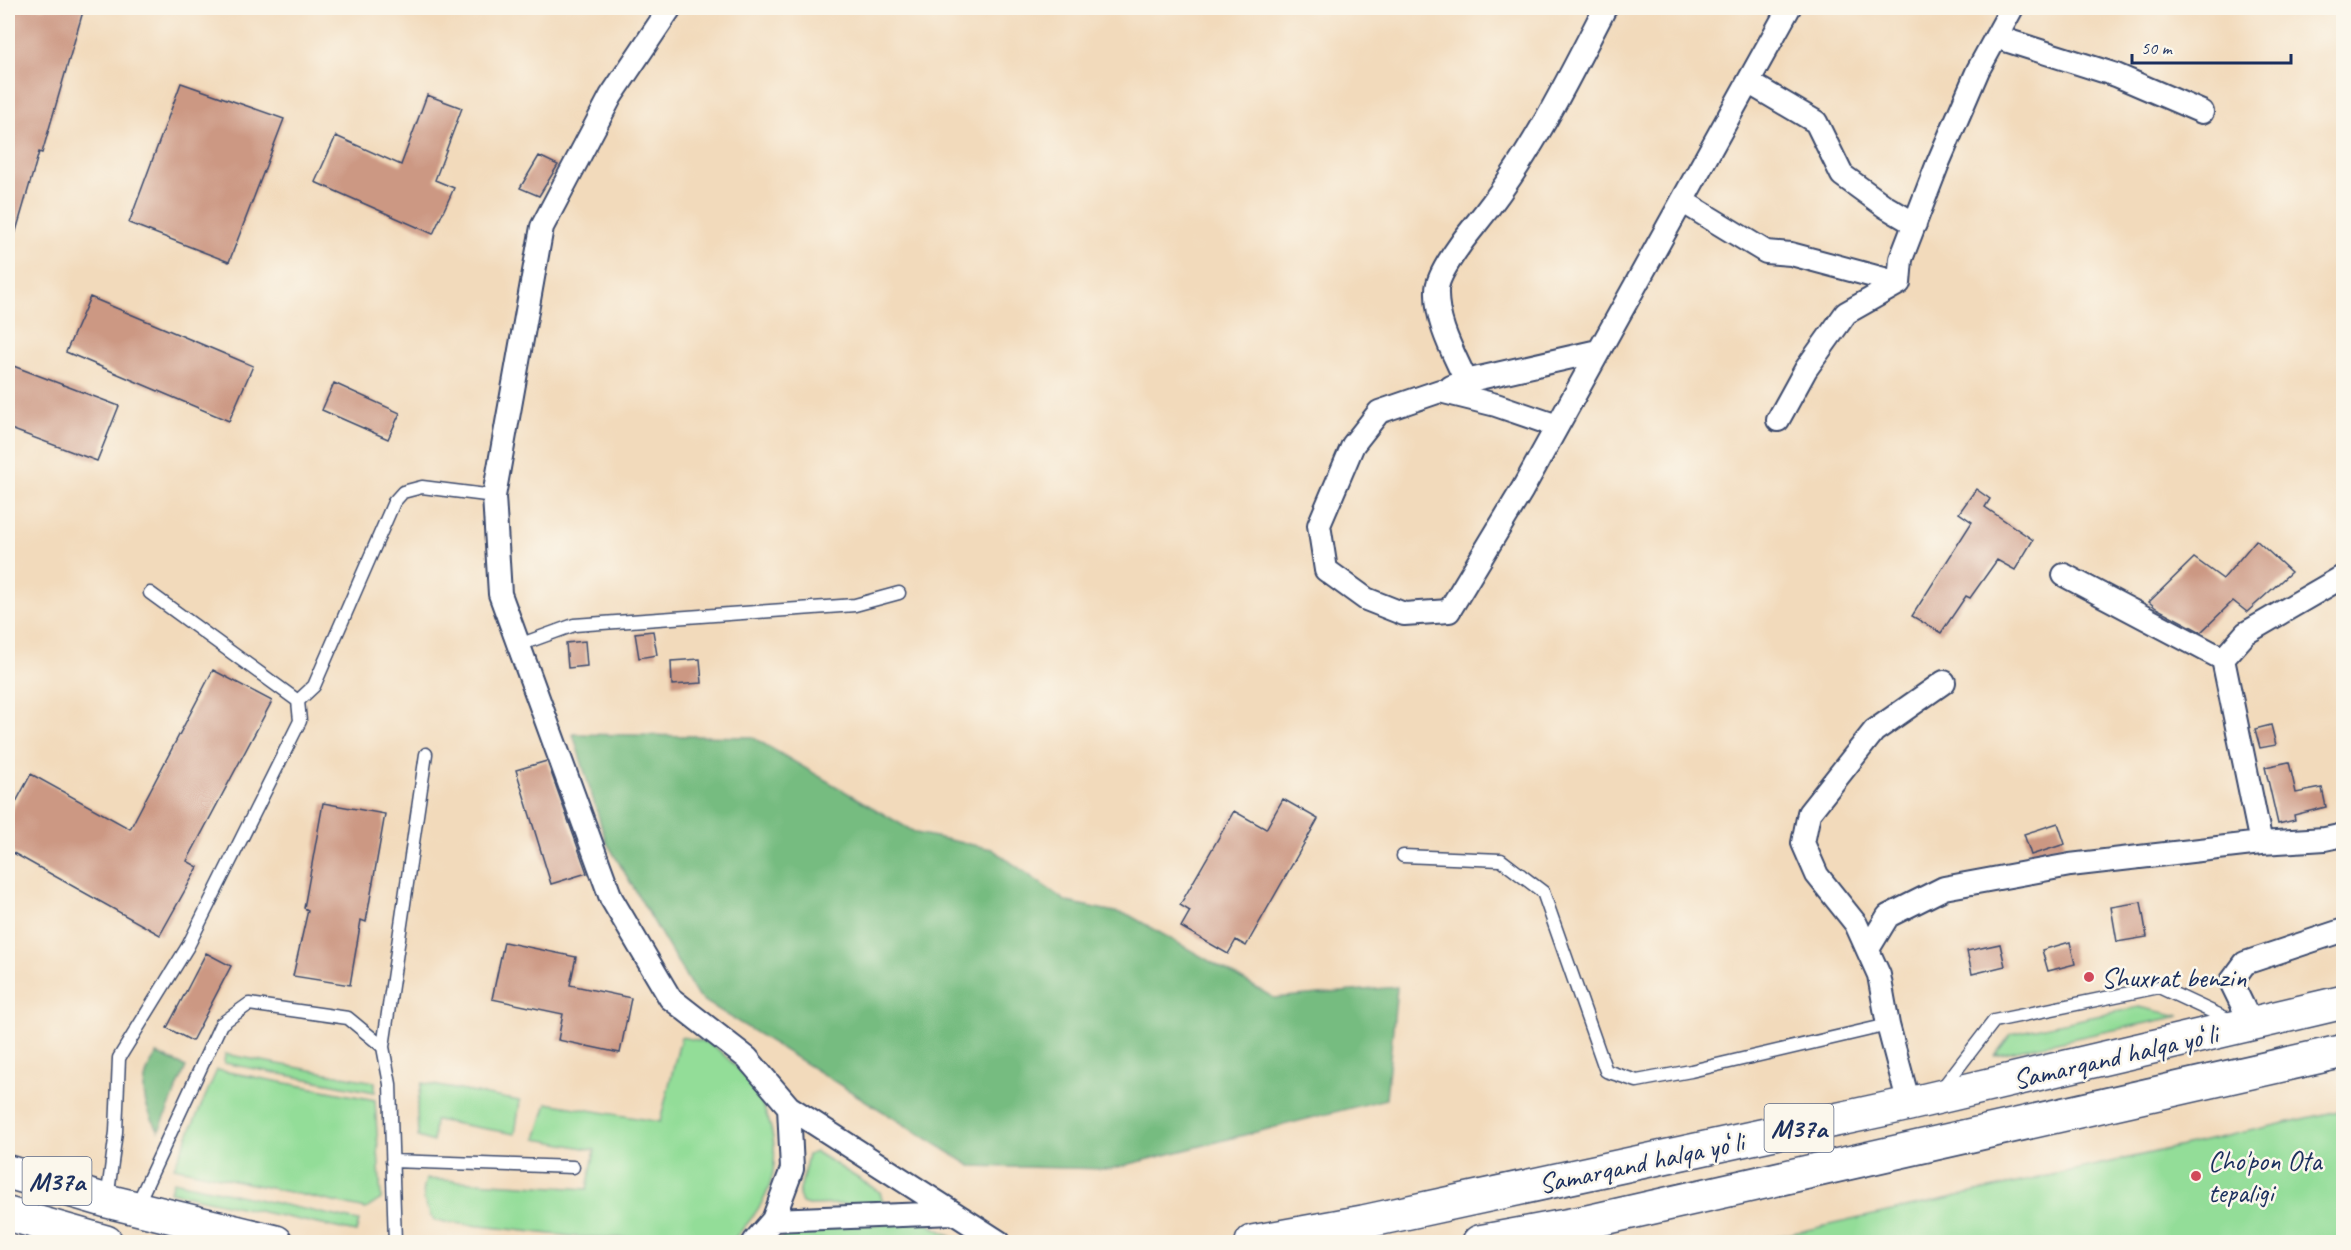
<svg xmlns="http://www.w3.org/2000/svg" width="2351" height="1250" font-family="Caveat,sans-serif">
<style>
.green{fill:#93dd98;stroke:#57867b;stroke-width:1.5}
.forest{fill:#76bc80;stroke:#48766f;stroke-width:1.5}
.building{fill:#cc9883}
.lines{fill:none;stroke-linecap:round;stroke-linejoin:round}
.lane-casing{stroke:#3b496c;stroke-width:15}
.street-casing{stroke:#3b496c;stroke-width:26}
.highway-casing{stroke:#3b496c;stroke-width:36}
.lane{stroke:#fff;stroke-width:12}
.street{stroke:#fff;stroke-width:22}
.highway{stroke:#fff;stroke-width:33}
.poi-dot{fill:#d1495b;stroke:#fbf7ec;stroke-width:2}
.labels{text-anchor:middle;stroke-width:5;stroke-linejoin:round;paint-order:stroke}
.shield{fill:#fbf7ec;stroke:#5e6b89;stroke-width:1.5}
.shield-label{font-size:27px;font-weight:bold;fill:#1b2f5e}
.poi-label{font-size:28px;fill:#1b2f5e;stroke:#fbf7ec;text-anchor:start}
.street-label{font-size:28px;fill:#1b2f5e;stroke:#fbf7ec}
</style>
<rect width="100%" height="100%" fill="#fbf7ec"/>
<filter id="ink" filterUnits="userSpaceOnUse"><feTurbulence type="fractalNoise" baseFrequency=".0167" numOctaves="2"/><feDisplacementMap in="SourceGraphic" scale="12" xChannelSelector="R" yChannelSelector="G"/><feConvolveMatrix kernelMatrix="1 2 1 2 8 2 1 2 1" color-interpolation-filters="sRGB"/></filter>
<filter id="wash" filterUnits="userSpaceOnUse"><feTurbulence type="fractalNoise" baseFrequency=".008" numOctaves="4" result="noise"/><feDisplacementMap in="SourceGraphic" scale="24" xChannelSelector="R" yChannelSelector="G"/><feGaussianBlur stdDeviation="1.35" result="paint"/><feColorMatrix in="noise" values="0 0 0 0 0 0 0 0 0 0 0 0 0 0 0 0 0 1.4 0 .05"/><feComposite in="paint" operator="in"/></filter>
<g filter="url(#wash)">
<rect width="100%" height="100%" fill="#f2dabb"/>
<path class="green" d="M 2139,1007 L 2180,1016 L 1995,1055 L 2011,1034 Z
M 681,1037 C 690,1039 703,1040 712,1045 C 717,1048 722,1053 726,1057 C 764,1091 788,1145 766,1195 C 758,1212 746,1226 733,1240 L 578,1237 L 435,1221 C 424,1208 420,1195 426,1179 L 587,1189 L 595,1150 L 536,1139 L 547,1103 L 660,1122 Z
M 225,1054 L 375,1082 L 375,1092 L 224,1063 Z
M 217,1070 L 375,1100 L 381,1199 L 366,1209 L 174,1167 Z
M 422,1083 L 520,1101 L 515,1134 L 435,1120 L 433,1142 L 418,1137 L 417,1108 Z
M 2343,1110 L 2343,1242 L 1753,1242 Z
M 816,1152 L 880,1192 L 883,1203 L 808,1205 L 802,1203 L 799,1195 L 808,1155 Z
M 173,1181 L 359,1221 L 356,1232 L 170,1192 Z
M 925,1222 L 952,1237 L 781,1242 L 785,1227 Z"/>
<path class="forest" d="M 573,734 L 752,737 L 916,833 L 992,849 L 1067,902 L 1129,915 L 1274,998 L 1397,987 L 1386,1099 L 1110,1169 L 971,1166 L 698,997 L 606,841 Z
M 157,1054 L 186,1067 L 159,1131 C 142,1105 137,1080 157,1054 Z"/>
<g id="blocks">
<path class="building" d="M 8,8 L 84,8 L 42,153 L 39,152 L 12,245 L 8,245 Z
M 181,83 L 284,119 L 229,262 L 129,223 Z
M 427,95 L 462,108 L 435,180 L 454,188 L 433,234 L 315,182 L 336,136 L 401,165 Z
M 539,156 L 558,165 L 539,196 L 520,188 Z
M 90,297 L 253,366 L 229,421 L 66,352 Z
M 8,364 L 119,406 L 97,461 L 8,428 Z
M 334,383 L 400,413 L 388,439 L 322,410 Z
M 1976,489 L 1990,499 L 1985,507 L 2033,540 L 2015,570 L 1997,560 L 1970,598 L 1966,596 L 1941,633 L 1912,616 L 1972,522 L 1959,513 Z
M 2256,540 L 2291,572 L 2247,612 L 2233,601 L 2201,632 L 2156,608 L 2149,602 L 2194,558 L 2223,579 Z
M 653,631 L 657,655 L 639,658 L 635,633 Z
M 585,641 L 587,666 L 568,668 L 566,643 Z
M 700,659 L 702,683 L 672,685 L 671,661 Z
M 213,670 L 272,701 L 187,861 L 198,867 L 160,935 L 8,850 L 8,817 L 31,774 L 130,829 Z
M 2271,725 L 2276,745 L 2260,748 L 2255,729 Z
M 547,761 L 587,873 L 551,884 L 516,770 Z
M 2289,762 L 2296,793 L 2322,788 L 2326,807 L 2294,815 L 2295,820 L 2278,824 L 2265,767 Z
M 1283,799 L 1318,819 L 1246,946 L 1236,940 L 1228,954 L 1181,927 L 1190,911 L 1180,905 L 1234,811 L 1266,829 Z
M 323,803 L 385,814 L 366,922 L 361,920 L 350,985 L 293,976 L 308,910 L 304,908 Z
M 2058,823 L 2065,844 L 2031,855 L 2024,834 Z
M 2141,902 L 2147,937 L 2117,942 L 2111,907 Z
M 504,942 L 576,957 L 570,985 L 631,998 L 620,1053 L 558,1040 L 563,1014 L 492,999 Z
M 2070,942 L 2075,964 L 2048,971 L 2042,950 Z
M 2000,944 L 2005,966 L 1972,974 L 1967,951 Z
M 206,953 L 231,966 L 192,1041 L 167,1028 Z"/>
</g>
</g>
<g filter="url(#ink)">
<use href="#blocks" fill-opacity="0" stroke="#3b496c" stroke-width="1.5"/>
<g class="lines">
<g class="lane-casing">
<path id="lane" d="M 519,645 L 574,625 L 855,605 L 899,593
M 298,701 L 314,686 L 394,502 L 403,492 L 422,487 L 494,496
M 1403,856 L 1501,860 L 1543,892 L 1606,1071 L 1637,1081 L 1691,1071 L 1888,1025
M 383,1047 L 426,754
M 1941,1090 L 1994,1021 L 2159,987 L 2232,1021
M 392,1161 L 573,1167
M 107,1200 L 116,1132 L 119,1058 L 188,946 L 300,721 L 298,701 L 150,593
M 136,1207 L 221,1024 L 249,1004 L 348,1018 L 383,1047 L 390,1084 L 395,1242"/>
</g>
<g class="street-casing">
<path id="street" d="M 670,8 L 611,96 L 542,227 L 494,496 L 500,594 L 611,898 L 670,998 L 747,1058 L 789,1107 L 999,1242
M 1996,37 L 2116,75 L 2202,112
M 1748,82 L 1816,122 L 1842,175 L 1886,207 L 1915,224
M 1682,201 L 1766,252 L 1791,254 L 1899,283
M 1466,381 C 1453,352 1436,323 1437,290 C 1437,274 1465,237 1476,224 C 1529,159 1567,82 1605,8
M 1451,387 L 1466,381 L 1598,351
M 1778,420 L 1806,369 L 1846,313 L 1899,283 L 1901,259 L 1938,163 L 1978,70 L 2012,8
M 1557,426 L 1496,405 L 1440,391 L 1379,412 L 1353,445 L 1319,525 L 1326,570 L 1366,599 L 1404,614 L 1449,611 L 1522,490 L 1789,8
M 2064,575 L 2223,659 L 2261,843
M 2223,659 L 2246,633 L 2344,576
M 1868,949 L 1888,916 L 1944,888 L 2070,865 L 2261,843 L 2325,839 L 2344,835
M 2252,1025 L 2231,982 L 2245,963 L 2344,930
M 1909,1104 L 1888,1025 L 1879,975 L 1856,924 L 1817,875 L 1803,843 L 1809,813 L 1874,731 L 1944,682
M 773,1220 L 953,1213
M 754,1242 L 773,1220 L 792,1169 L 789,1107"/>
</g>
<g class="highway-casing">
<path id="highway" d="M 8,1172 L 107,1201 L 276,1242
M 8,1214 L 106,1242
M 1252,1242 L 1363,1222 L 1909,1104 L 2344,1002
M 1479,1242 L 1587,1222 L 2344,1051"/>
</g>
<use href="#lane" class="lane"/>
<use href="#street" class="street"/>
<use href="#highway" class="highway"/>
</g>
</g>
<g class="poi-dot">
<circle cx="2089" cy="977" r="6"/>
<circle cx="2196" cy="1176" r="6"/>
</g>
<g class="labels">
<g class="shield">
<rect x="1764.5" y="1104" width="69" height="48" rx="4.5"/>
<rect x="22.5" y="1157" width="69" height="48" rx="4.5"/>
</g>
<g class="shield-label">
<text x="1799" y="1137">M37a</text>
<text x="57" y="1190">M37a</text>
</g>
<g class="poi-label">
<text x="2101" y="987">Shuxrat benzin</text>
<text x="2208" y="1170">Cho'pon Ota<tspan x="2208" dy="32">tepaligi</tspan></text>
</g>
<g class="street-label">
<text transform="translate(2115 1056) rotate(-13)" y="10">Samarqand halqa yoʻli</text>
<text transform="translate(1641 1162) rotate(-12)" y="10">Samarqand halqa yoʻli</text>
</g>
</g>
<rect width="2351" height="1250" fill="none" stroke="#fbf7ec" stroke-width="30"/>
<path d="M2132 54v9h159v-9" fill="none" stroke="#1b2f5e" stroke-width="3"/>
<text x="2141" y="54" font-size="18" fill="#1b2f5e" stroke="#fbf7ec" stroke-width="4.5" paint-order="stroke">50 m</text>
</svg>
